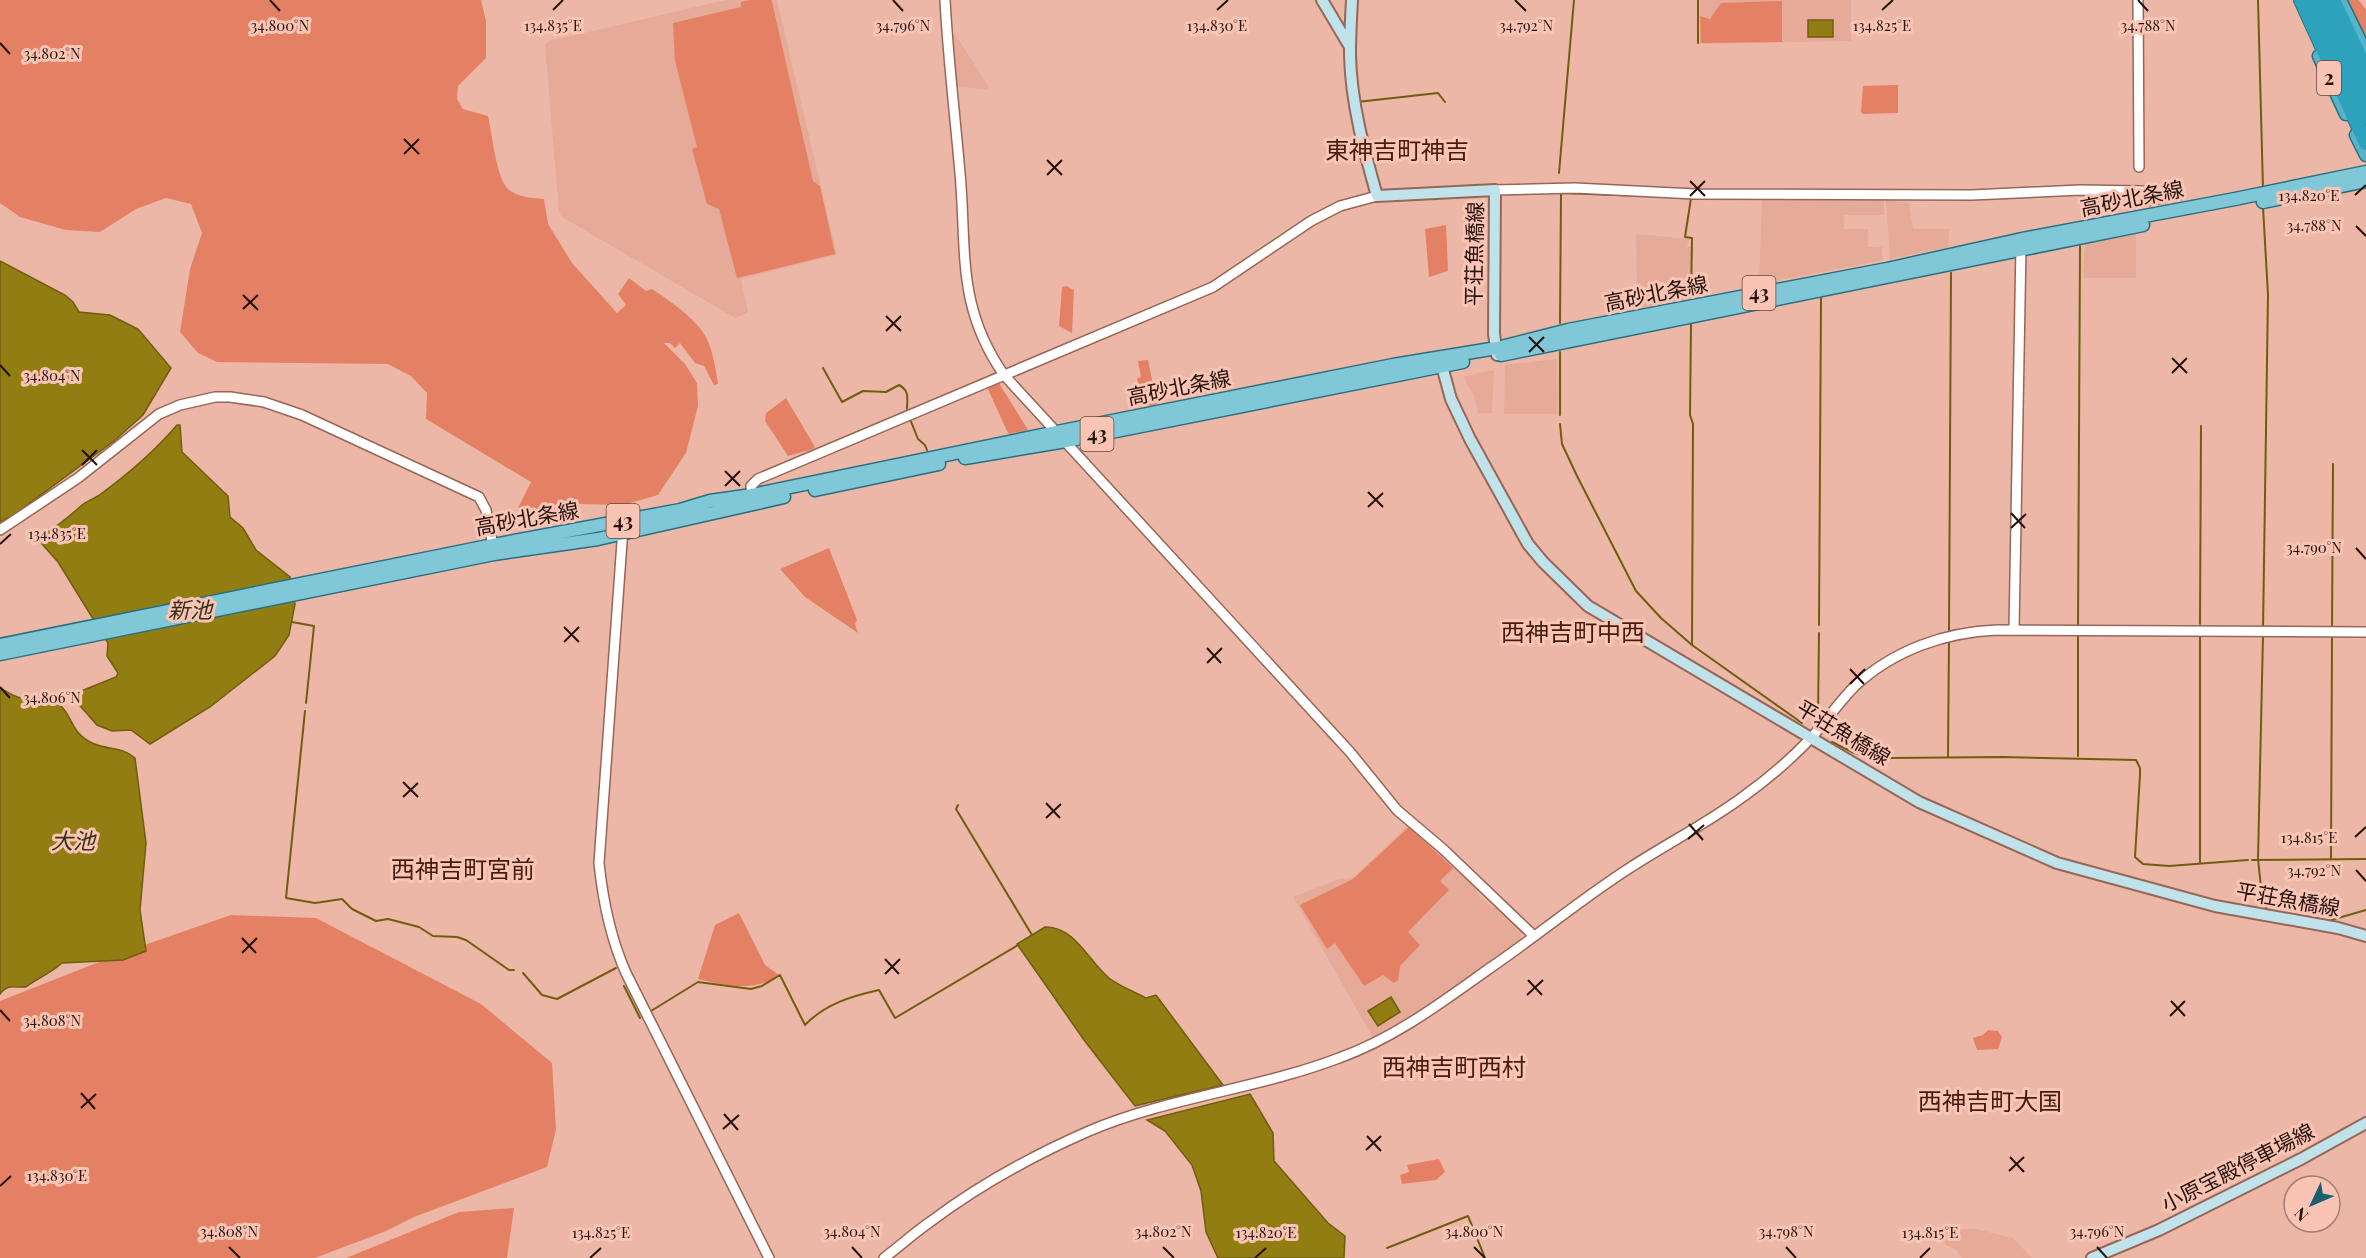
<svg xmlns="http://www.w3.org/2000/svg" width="2366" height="1258" font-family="'Playfair Display','Noto Sans JP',serif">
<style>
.built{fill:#e6aa98}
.green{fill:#e48164}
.water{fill:#917d11;stroke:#705d10;stroke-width:1.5}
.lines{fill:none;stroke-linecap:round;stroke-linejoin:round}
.stream{stroke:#705d10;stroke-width:2}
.tertiary-casing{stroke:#966657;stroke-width:12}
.secondary-casing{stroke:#966657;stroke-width:14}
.primary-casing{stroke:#296f7f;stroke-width:15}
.trunk-casing{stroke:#296f7f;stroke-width:15}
.motorway-casing{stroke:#296f7f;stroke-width:16}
.tertiary{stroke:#fff;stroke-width:9}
.secondary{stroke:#c0e3eb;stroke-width:10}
.primary{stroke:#80c7d7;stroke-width:12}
.trunk{stroke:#56b4ca;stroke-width:12}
.motorway{stroke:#2ca2bd;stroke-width:14}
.ticks{fill:none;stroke:#24110c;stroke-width:2}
.labels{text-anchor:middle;stroke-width:6;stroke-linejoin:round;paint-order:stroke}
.shield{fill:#fac4b4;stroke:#64473e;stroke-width:1.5}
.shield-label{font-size:20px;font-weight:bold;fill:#24110c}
.street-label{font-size:21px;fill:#24110c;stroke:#fac4b4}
.water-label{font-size:22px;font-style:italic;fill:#35301b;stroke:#fac4b4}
.quarter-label{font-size:24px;fill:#441b0f;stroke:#fac4b4}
.ticks-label{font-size:15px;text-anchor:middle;fill:#24110c;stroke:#fac4b4;stroke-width:6;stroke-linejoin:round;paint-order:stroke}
</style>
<rect width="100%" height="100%" fill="#edb7a7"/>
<path class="built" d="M 726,0 L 777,0 L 837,255 L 741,279 L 748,312 L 735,318 L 562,217 L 559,212 L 545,45 L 549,41 Z
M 1700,0 L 1851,0 L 1851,41 L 1700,44 Z
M 955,34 L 989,87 L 986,89 L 956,87 L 950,35 Z
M 1762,199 L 1882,199 L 1884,202 L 1884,215 L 1844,215 L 1844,229 L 1868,229 L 1868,247 L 1882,247 L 1883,260 L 1759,284 Z
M 1886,200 L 1909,203 L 1913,229 L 1949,229 L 1948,247 L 1890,259 Z
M 2136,233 L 2136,278 L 2083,278 L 2085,244 Z
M 1636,234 L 1689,239 L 1687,247 L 1692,247 L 1687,299 L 1637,309 Z
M 1557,359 L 1558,414 L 1504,414 L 1505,365 Z
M 1494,370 L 1492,413 L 1478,414 L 1474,395 L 1467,385 L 1464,376 Z
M 1408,825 L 1477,886 L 1478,895 L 1492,907 L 1498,907 L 1522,931 L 1520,940 L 1456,988 L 1395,1028 L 1373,1038 L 1293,897 L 1342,878 L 1345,879 L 1354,877 Z
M 1976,1229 L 2013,1238 L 2032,1258 L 1962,1258 L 1957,1251 L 1945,1244 L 1936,1230 Z"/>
<path class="green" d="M 0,0 L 481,0 L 486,21 L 486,58 L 458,86 L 457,99 L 463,109 L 488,116 C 492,132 496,178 508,189 C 517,197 532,198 544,199 L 548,224 L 572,263 L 617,313 L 626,305 L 618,294 L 629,278 L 646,291 L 652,289 C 669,300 698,320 707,339 C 713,352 716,370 718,384 L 714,385 L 704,366 L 695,363 L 680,343 L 675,348 L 670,343 L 664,343 L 685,364 L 697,383 L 698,406 L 686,453 L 658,495 L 623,505 L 580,504 L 547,520 L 518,508 L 531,482 L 426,419 L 427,393 L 411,376 L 388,364 L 217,362 L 198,353 L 180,332 L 190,269 L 202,233 L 191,204 L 166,198 L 136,209 L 100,232 L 66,230 L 20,217 L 0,203 Z
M 750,0 L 771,0 L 772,2 L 813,181 L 820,186 L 835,254 L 737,278 L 719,209 L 707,204 L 692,149 L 697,147 L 675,61 L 673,23 L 741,7 L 741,2 Z
M 2344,0 L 2359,0 L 2366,10 L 2366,48 Z
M 1782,1 L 1782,42 L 1701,43 L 1700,16 L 1710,19 L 1721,3 Z
M 1898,85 L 1898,113 L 1863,114 L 1861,112 L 1863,86 Z
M 2147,195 L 2173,195 L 2183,200 L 2149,207 Z
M 1446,225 L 1448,271 L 1429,277 L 1425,229 Z
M 1066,286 L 1074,290 L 1072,333 L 1059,326 L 1062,287 Z
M 1148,360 L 1157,404 L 1143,407 L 1137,378 L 1141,377 L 1138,361 Z
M 999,383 L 1028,430 L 1009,434 L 1006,429 L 987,387 Z
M 786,398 L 815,447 L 813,449 L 788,456 L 765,421 L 766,413 Z
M 829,548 L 857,620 L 855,624 L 858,633 L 805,597 L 780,569 Z
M 1409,827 L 1453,868 L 1440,881 L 1449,890 L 1408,932 L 1420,945 L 1400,966 L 1398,980 L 1394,983 L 1383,975 L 1364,986 L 1335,943 L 1327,949 L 1300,905 L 1353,879 Z
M 739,913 L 765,965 L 779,975 C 757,993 723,985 698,979 L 715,925 Z
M 231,915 L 316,918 L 481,1004 L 552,1063 L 556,1129 L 547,1167 L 414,1217 L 386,1231 L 315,1258 L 0,1258 L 0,1001 L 127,951 Z
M 1988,1030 L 1998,1031 L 2002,1037 L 1998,1049 L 1977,1050 L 1973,1038 L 1983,1035 Z
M 1439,1159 L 1445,1172 L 1436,1180 L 1402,1184 L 1400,1175 L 1409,1172 L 1407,1165 Z
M 514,1208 L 507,1258 L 346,1258 L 459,1212 Z"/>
<path class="water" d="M 1808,20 L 1833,20 L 1833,37 L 1808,37 Z
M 0,261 L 65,295 L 73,302 L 79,312 L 110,315 L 138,329 L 171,368 L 143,415 L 114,441 L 15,514 L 0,522 Z
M 177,425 L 180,425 L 182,452 L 228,496 L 230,517 L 243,528 L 256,550 L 290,577 L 295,604 L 289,635 L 275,656 L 210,707 L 150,744 L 131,730 L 112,731 L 97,725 L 75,700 L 76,693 L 116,677 L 118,673 L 107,656 L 108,643 L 58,562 L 42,544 L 42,536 C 56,527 69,517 82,505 C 87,501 93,499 98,496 C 127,475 154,452 177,425 Z
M 0,688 C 6,691 14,697 21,698 C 35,700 51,696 62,707 C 74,721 72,733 92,743 C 106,750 122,746 135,758 L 146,843 L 140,910 L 146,951 L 123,960 L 62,963 C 51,973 38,978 26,987 C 14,988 9,983 0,994 Z
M 1045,927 C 1076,927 1088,961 1109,978 C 1119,986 1135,992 1146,998 L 1156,995 L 1223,1085 L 1135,1106 L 1084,1040 L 1017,944 Z
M 1391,997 L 1400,1012 L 1378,1026 L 1368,1011 Z
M 1250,1094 L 1273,1133 L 1274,1161 L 1328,1223 L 1345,1236 L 1344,1258 L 1218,1258 L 1206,1232 L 1201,1191 L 1192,1165 L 1165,1131 L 1147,1120 Z"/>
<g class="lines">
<path class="stream" d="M 2258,0 L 2263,189
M 1698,43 L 1698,0
M 1357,102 L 1438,93 L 1445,102
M 1559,173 L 1574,0
M 1691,198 L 1685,237 L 1692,238 L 1691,297
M 2263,207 L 2268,295 L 2263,630
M 1560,323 L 1561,193 L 1671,197
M 1691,324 L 1690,415 L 1693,424 L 1692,644
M 1560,352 L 1560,415
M 823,368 L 842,402 L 863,391 L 886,392 L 899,385 C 910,391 907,398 907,409
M 910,419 L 918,439 L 925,445 L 927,450
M 1560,424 L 1562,444 L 1577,476 L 1636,591 L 1661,618 L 1692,645 L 1802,723
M 292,622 L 314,626 L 306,703
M 2200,624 L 2201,426
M 1819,625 L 1821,298
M 2078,627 L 2080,246
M 2332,629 L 2333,464
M 1949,633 L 1951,273
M 2263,635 L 2258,859 L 2261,887 L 2267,910
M 305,711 L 286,898 L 315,903 L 342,899 L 352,909 L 376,921 L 388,919 L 419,927 L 433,936 L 457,937 L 466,940 L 509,970 L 514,970
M 1818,717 L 1819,633
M 1832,742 L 1854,753 L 1889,758 L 2003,757 L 2136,760 L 2140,768 L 2140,775 L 2135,857 L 2143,864 L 2169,866 L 2248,860
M 1948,756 L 1949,639
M 2078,756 L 2078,633
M 958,805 L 956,809 L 1032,935
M 2331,859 L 2332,635
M 2252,860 L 2366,859
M 2200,862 L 2200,637
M 2328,921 L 2366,910
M 523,973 L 542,995 L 557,999 L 616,968
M 624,986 L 640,1018
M 651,1011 L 698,982 L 751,989 L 762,986 L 780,975 L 805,1025 C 825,1004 852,996 879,990 L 895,1018 L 1018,945
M 1387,1248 L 1468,1216 L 1485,1258"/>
<g class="tertiary-casing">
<path id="tertiary" d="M 945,0 C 948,58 955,115 960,173 C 967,251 956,306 1004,375 L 1350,752 L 1397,810 L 1443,849 L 1534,936
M 2138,0 L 2139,167
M 1495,190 L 1575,188 L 1695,194 L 1972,195 L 2080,190 L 2142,191
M 752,499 L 751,486 L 758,479 L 1213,287 L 1311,221 L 1340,206 L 1377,196
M 623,528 L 599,863 C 603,902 610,937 626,973 L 769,1258
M 0,530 L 78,478 L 159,414 L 180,405 L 215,397 L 230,397 L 264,402 L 302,415 L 479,497 L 486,510 L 494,551
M 2014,630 L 2021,246
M 884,1258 C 900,1246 914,1233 930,1222 C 978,1186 1034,1155 1089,1131 C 1169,1097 1258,1089 1339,1058 C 1395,1038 1442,1002 1490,968 C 1537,936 1580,900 1628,869 C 1666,844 1708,823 1744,796 C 1768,779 1792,758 1813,736 C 1827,720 1839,702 1855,686 C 1894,650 1945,632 1997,630 L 2366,632"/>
</g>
<g class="secondary-casing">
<path id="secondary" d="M 1322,0 L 1350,47
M 1352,0 C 1351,18 1350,37 1350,55 C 1351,103 1364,150 1377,196 L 1495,190 L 1494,334 L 1497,355
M 1442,366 L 1451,399 L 1470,439 L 1528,544 L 1543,562 L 1588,606 L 1919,802 L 2057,863 L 2215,906 L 2338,928 L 2366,936
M 2092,1258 L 2159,1230 L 2301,1159 L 2366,1123"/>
</g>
<g class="primary-casing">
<path id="primary" d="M 2263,202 L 2366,181
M 1501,355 L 2143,225
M 965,458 L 1066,441 L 1463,362
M 815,490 L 939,464
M 0,645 L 493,545 L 680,510 L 710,501 L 752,495 L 1057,432 L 1393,365 L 1497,348 L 1568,330 L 1887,269 L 2022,239 L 2235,199 L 2366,172
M 0,654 L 494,554 L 598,539 L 784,497"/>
</g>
<g class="trunk-casing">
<path id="trunk" d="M 2340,0 L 2366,53
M 2319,56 L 2346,114
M 2356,135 L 2366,155"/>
</g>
<g class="motorway-casing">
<path id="motorway" d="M 2301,0 L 2366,143
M 2312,0 L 2366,117
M 2324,0 L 2366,95
M 2333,0 L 2366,70"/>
</g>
<use href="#tertiary" class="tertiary"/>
<use href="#secondary" class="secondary"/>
<use href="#primary" class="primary"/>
<use href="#trunk" class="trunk"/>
<use href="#motorway" class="motorway"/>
</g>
<path class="ticks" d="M 270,0 L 280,11M 893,0 L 903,11M 1515,0 L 1526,11M 2138,0 L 2148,11M 553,10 L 563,0M 1217,10 L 1228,0M 1882,10 L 1893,0M 0,43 L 10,54M 404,139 L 419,154M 404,154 L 419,139M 1047,160 L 1062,175M 1047,175 L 1062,160M 1690,181 L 1705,196M 2355,195 L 2366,185M 1690,196 L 1705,181M 2356,226 L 2366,236M 243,295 L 258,310M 243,309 L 258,295M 886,316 L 901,331M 886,331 L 901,316M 1529,337 L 1544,352M 1529,352 L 1544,337M 2172,358 L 2187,373M 0,365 L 10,376M 2172,373 L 2187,358M 82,450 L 97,465M 82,465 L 97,450M 725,471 L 740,486M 725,486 L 740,471M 1368,492 L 1383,507M 1368,507 L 1383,493M 2011,513 L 2025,528M 2011,528 L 2026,514M 0,544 L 11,534M 2356,548 L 2366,559M 564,627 L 579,642M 564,642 L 579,627M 1207,648 L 1221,663M 1207,663 L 1222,648M 1850,669 L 1864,684M 1850,684 L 1865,669M 0,687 L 10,698M 403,782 L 418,797M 403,797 L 418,783M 1046,803 L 1060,818M 1046,818 L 1061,804M 1689,824 L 1703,840M 2355,837 L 2366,827M 1688,839 L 1704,825M 2356,870 L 2366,881M 242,938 L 256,953M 242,953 L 257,938M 885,959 L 899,974M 885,974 L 900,959M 1528,980 L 1542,995M 1527,995 L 1543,980M 2171,1001 L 2185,1016M 0,1010 L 10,1021M 2170,1016 L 2185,1001M 81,1093 L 95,1109M 81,1108 L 96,1094M 724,1114 L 738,1130M 723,1129 L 739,1115M 1367,1136 L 1381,1151M 1366,1150 L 1381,1136M 2010,1157 L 2024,1172M 2009,1171 L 2024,1157M 0,1186 L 11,1176M 229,1247 L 240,1258M 852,1247 L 862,1258M 1163,1247 L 1174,1258M 1474,1247 L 1485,1258M 1786,1247 L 1796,1258M 2097,1247 L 2107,1258M 590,1258 L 601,1248M 1255,1258 L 1266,1248M 1920,1258 L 1930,1248"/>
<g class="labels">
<g class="shield">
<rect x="2317" y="61" width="24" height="34" rx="4.5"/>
<rect x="1742.5" y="276" width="33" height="34" rx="4.5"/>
<rect x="1080.5" y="417" width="33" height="34" rx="4.5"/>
<rect x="606.5" y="504" width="33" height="34" rx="4.5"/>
</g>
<g class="shield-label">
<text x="2329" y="85">2</text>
<text x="1759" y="300">43</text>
<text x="1097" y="441">43</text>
<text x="623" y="528">43</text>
</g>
<g class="street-label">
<text transform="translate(2132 199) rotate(-11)" y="7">高砂北条線</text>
<text transform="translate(1475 254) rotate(-89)" y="7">平荘魚橋線</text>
<text transform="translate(1656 294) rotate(-11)" y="7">高砂北条線</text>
<text transform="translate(1179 388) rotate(-11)" y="7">高砂北条線</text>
<text transform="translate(527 519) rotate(-10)" y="7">高砂北条線</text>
<text transform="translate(1843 733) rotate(31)" y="7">平荘魚橋線</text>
<text transform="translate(2288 900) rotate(10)" y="7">平荘魚橋線</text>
<text transform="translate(2238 1168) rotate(-27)" y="7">小原宝殿停車場線</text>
</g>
<g class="water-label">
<text x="190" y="618">新池</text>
<text x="73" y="849">大池</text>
</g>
<g class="quarter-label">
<text x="1397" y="159">東神吉町神吉</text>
<text x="1573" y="641">西神吉町中西</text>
<text x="463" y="878">西神吉町宮前</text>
<text x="1454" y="1076">西神吉町西村</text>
<text x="1990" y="1110">西神吉町大国</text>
</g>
</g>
<g class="ticks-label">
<text x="553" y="31">134.835°E</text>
<text x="1217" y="31">134.830°E</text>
<text x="1882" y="31">134.825°E</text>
<text x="280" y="31">34.800°N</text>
<text x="903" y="31">34.796°N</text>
<text x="1526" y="31">34.792°N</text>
<text x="2148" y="31">34.788°N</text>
<text x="52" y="59">34.802°N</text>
<text x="2309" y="201">134.820°E</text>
<text x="2314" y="231">34.788°N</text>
<text x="52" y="381">34.804°N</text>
<text x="57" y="539">134.835°E</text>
<text x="2314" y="553">34.790°N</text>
<text x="52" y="703">34.806°N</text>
<text x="2309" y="843">134.815°E</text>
<text x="2314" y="876">34.792°N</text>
<text x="52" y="1026">34.808°N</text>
<text x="57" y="1181">134.830°E</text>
<text x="229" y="1237">34.808°N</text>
<text x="852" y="1237">34.804°N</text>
<text x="1163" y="1237">34.802°N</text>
<text x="1474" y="1237">34.800°N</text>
<text x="1786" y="1237">34.798°N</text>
<text x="2097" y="1237">34.796°N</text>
<text x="601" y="1238">134.825°E</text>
<text x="1266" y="1238">134.820°E</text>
<text x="1930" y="1238">134.815°E</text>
</g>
<g transform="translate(2312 1204) rotate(226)"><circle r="28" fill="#fac4b4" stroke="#a47c71" stroke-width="1.5"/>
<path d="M0-4.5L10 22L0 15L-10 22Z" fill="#1a6071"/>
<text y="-9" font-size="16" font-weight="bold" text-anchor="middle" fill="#24110c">N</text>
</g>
</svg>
